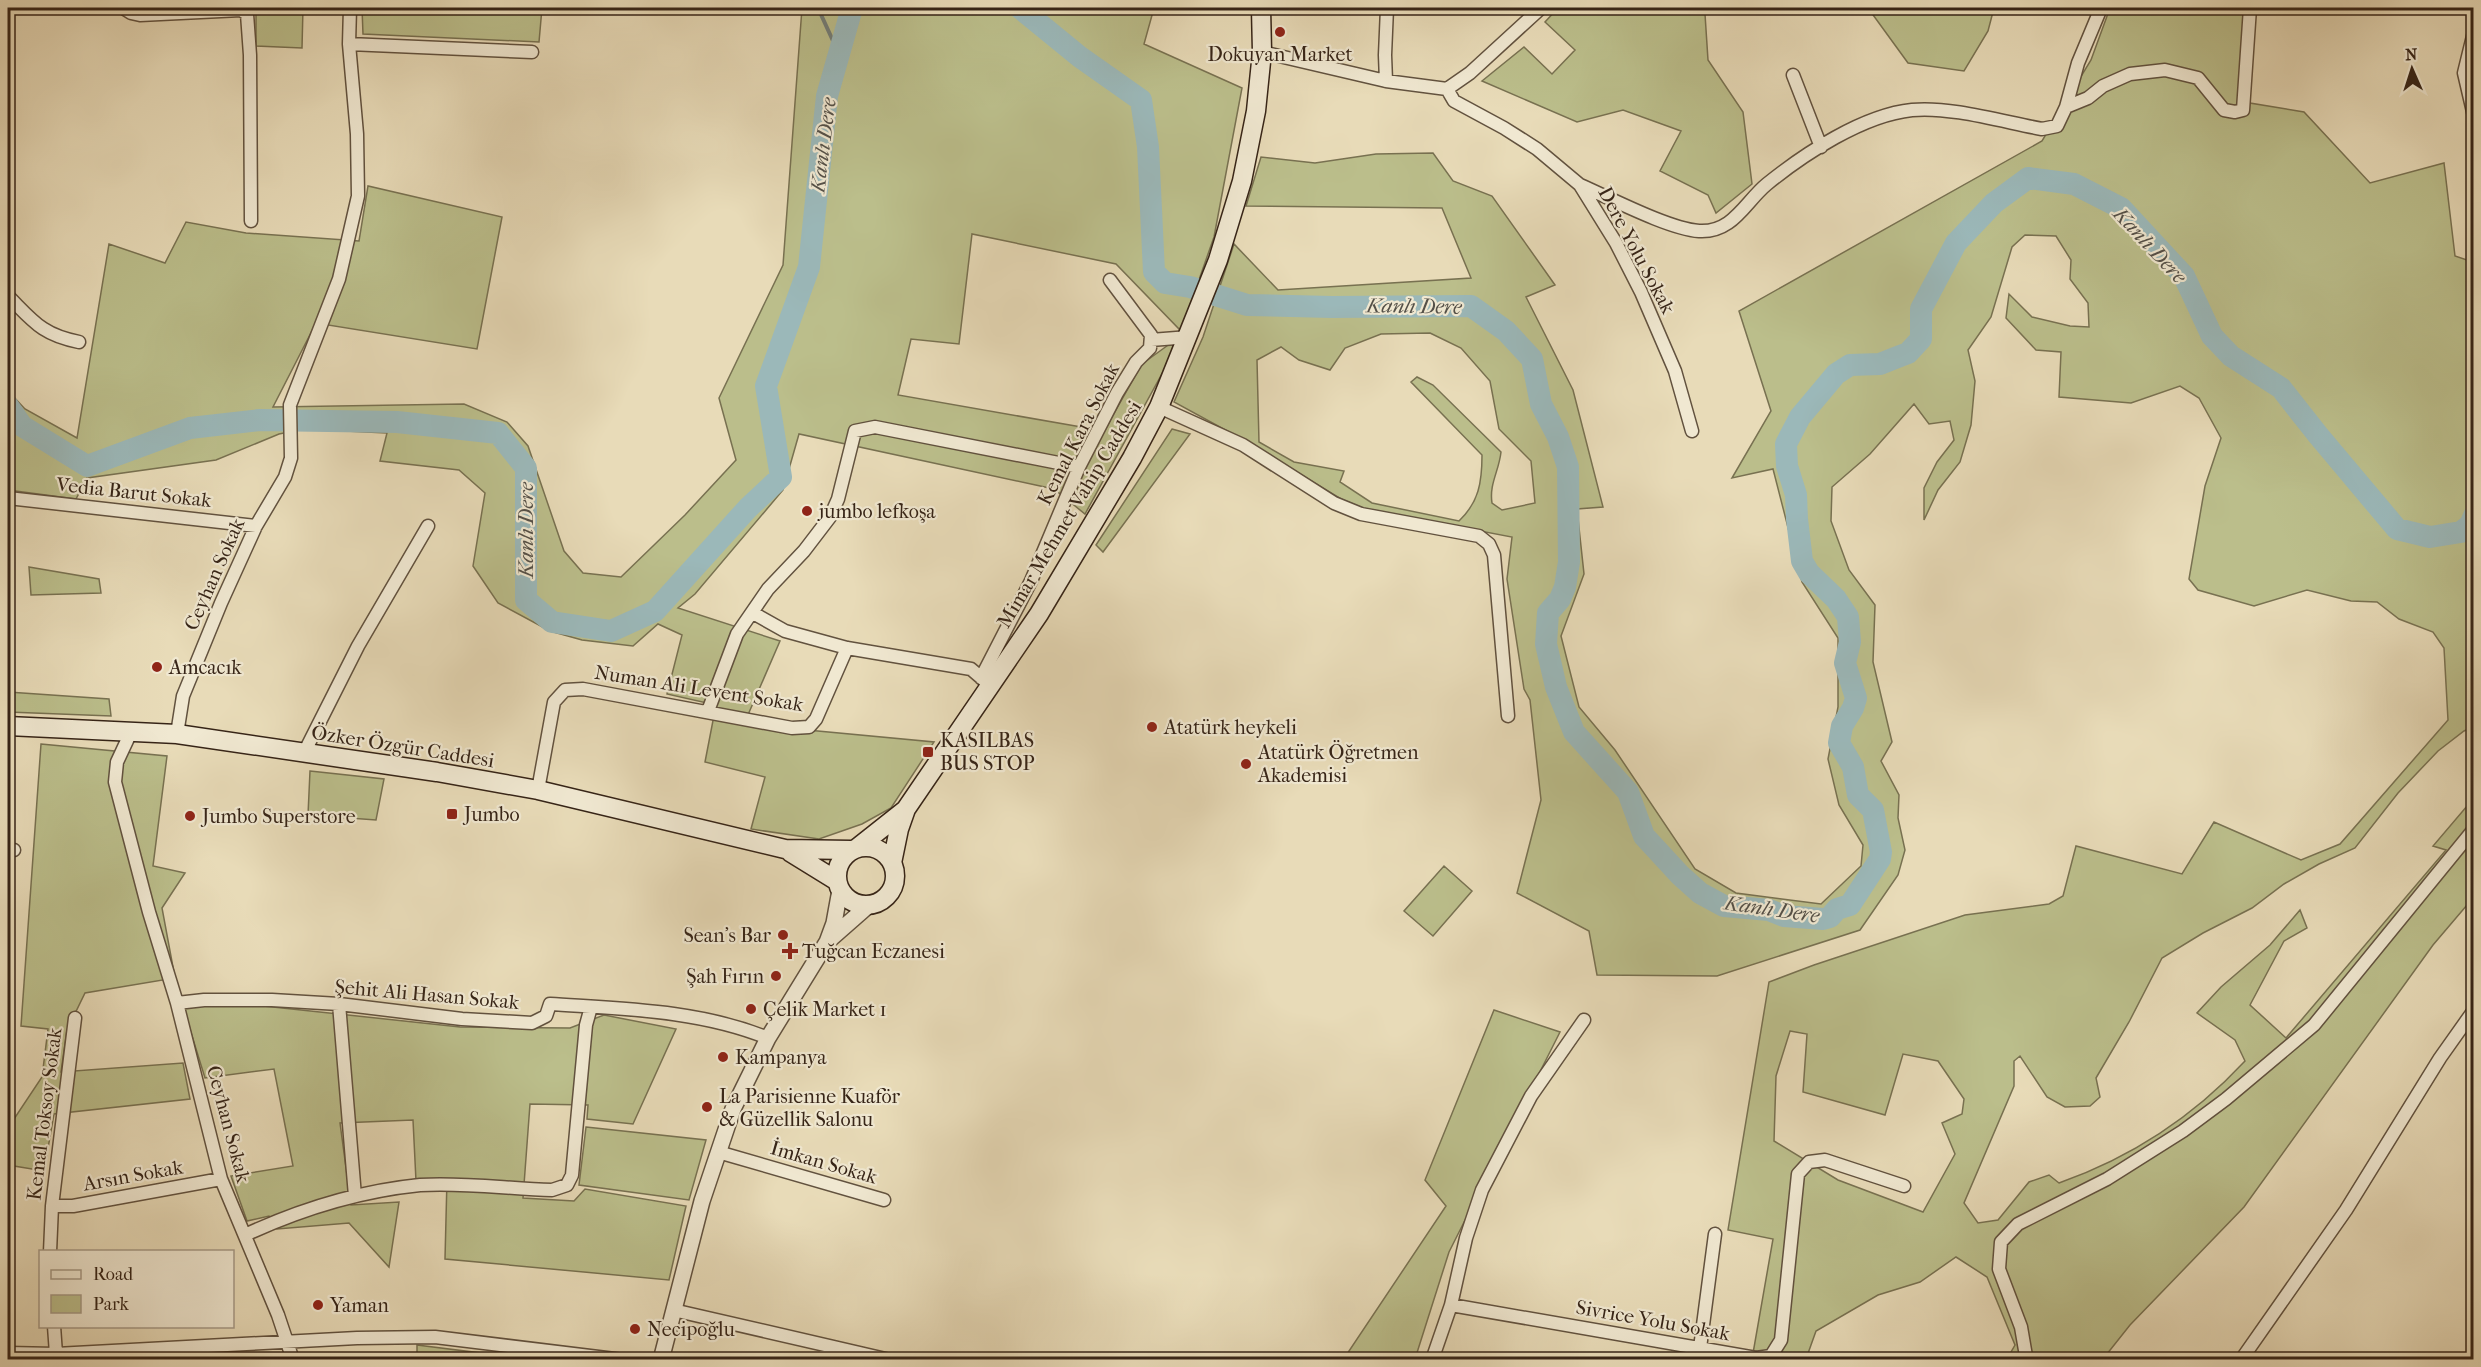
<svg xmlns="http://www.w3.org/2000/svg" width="2481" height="1367" font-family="'IM FELL French Canon',serif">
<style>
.green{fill:#bbbe8b;stroke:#787151;stroke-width:1.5;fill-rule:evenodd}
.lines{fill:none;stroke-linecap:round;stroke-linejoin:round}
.stream{stroke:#737d78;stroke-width:4}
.river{stroke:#9bb8b9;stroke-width:22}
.minor-casing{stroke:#62523f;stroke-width:15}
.tertiary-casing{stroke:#62523f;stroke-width:18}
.secondary-casing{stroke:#362417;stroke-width:21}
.minor{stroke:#f0e8d1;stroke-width:12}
.tertiary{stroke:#f0e8d1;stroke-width:15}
.secondary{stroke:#f0e8d1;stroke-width:18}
.poi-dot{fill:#8f2418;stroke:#f0e8d1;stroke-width:2}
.labels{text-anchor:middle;stroke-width:4.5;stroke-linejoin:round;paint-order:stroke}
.poi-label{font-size:20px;fill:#362417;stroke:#f0e8d1;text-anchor:start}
.street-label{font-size:20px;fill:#362417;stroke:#f0e8d1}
.water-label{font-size:21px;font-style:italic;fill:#545048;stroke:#f0e8d1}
</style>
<rect width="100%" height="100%" fill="#e8dbb8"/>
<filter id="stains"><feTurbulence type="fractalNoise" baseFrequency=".00333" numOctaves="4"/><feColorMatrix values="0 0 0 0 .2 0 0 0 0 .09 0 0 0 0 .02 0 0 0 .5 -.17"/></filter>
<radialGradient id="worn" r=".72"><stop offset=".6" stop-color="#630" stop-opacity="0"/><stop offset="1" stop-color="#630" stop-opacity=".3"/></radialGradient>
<path class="green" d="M 256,8 L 303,8 L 302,48 L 256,46 Z
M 362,8 L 542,8 L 539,42 L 363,34 Z
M 802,8 L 1154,8 L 1144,44 L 1242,88 L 1214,237 L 1181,331 L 1116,264 L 972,234 L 959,344 L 911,339 L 898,395 L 1104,431 L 1142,364 L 1171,343 L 1175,350 L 1085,514 L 1054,489 L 799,434 L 783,490 L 695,594 L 678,608 L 780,641 L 744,724 L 934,742 L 891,808 L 862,824 L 819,839 L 751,829 L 765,777 L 705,762 L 716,705 L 667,694 L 682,635 L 658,624 L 633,646 L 582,640 L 550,631 L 498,603 L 473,566 L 485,493 L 459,470 L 380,461 L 387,433 L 304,429 L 279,434 L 216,460 L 87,478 L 76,499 L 8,490 L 8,391 L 25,409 L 77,438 L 109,244 L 165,263 L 186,222 L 246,233 L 359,241 L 368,186 L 502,217 L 477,349 L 316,323 L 273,407 L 464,404 L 507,422 L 528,446 L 564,551 L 583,573 L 621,577 L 685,515 L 736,460 L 719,398 L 783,265 Z
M 1558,8 L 1711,8 L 1705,14 L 1708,60 L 1743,112 L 1752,184 L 1716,213 L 1708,195 L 1660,171 L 1681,131 L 1623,110 L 1577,122 L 1482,81 L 1524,47 L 1552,74 L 1575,50 L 1545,22 Z
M 1868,8 L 1994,8 L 1988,31 L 1964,71 L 1908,63 Z
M 2110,8 L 2251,8 L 2244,102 L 2304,112 L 2370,183 L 2444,163 L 2455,256 L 2473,262 L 2474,690 L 2470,704 L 2473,727 L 2464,731 L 2438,751 L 2398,793 L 2355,848 L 2319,864 L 2284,884 L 2252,908 L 2203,933 L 2162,958 L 2129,1022 L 2096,1078 L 2100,1097 L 2090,1106 L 2065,1107 L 2047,1097 L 2020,1056 L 2014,1061 L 2014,1086 L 1964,1203 L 1978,1223 L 1998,1220 L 2029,1182 L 2049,1175 L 2059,1183 C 2130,1158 2194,1116 2245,1061 L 2235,1040 L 2197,1013 L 2221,987 L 2270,945 L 2300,910 L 2307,928 L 2284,941 L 2250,1005 L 2286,1038 L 2446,850 L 2433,846 L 2473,799 L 2473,898 L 2433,945 L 2244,1207 L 2130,1325 L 2103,1359 L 2007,1359 L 2015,1345 L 1987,1277 L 1956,1257 L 1920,1282 L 1878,1295 L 1816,1331 L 1806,1359 L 1752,1359 L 1773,1239 L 1728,1230 L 1769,982 L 1814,965 L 1965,915 L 2049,904 L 2063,896 L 2076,846 L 2182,874 L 2214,822 L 2301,860 L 2340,844 L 2448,720 L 2444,648 L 2433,632 L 2399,619 L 2377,602 L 2351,601 L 2307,590 L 2254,606 L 2198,590 L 2189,579 L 2205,486 L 2221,438 L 2199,398 L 2180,386 L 2131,403 L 2059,397 L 2061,352 L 2036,350 L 2006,318 L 2009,294 L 2032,317 L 2070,326 L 2089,327 L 2088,303 L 2070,279 L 2071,260 L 2056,236 L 2025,235 L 2012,247 L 1991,317 L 1968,350 L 1975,381 L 1971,425 L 1960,462 L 1938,490 L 1924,520 L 1924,488 L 1937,462 L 1954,440 L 1950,421 L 1929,424 L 1914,404 L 1870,454 L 1832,487 L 1831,521 L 1849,570 L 1875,605 L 1873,662 L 1892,742 L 1881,761 L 1899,795 L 1898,818 L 1905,850 L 1898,875 L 1860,930 L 1717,976 L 1597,975 L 1589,931 L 1517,893 L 1541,800 L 1530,700 L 1524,689 L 1507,579 L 1512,537 L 1365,509 L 1341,499 L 1251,444 L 1174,402 L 1203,337 L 1234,244 L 1278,290 L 1471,278 L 1442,208 L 1246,206 L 1261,157 L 1315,163 L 1376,154 L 1433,153 L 1453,181 L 1492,196 L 1555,285 L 1526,297 L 1573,390 L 1603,507 L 1577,509 L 1584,574 L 1561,636 L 1579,707 L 1615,750 L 1695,869 L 1736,893 L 1821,904 L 1861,866 L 1863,845 L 1839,805 L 1828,759 L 1838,707 L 1838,638 L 1802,582 L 1773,469 L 1732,478 L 1771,411 L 1739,311 L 2042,141 L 2091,60 ZM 1430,333 L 1461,348 L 1490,381 L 1499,429 L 1531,461 L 1535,503 L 1502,510 L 1492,503 C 1489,484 1499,471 1501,452 L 1433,385 L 1417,377 L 1411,382 L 1482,455 C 1482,482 1479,502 1459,521 L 1372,503 L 1340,482 L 1344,471 L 1294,462 L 1259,442 L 1257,360 L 1281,347 L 1299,360 L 1330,370 L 1345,348 L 1381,334 ZM 1790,1031 L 1807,1034 L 1803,1092 L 1885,1115 L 1903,1054 L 1938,1061 L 1964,1099 L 1962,1114 L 1942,1123 L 1955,1154 L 1923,1212 L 1838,1180 L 1774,1141 L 1776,1076 Z
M 1172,429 L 1190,434 L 1103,552 L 1096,545 Z
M 29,567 L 99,579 L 101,593 L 31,595 Z
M 8,692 L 109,699 L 111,716 L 8,712 Z
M 41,744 L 167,756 L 153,866 L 185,873 L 162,908 L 175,978 L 85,993 L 67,1030 L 61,1072 L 183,1063 L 190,1099 L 54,1114 L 44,1171 L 8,1165 L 8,1128 L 42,1077 L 48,1029 L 21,1026 Z
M 310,771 L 384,779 L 376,820 L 308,815 Z
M 1444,866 L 1472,891 L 1433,936 L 1404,911 Z
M 180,997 L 460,1027 L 570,1028 L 604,1015 L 676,1029 L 633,1124 L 587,1119 L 588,1105 L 530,1104 L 523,1198 L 574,1201 L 585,1189 L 686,1206 L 669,1280 L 445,1259 L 447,1179 L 416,1181 L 413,1120 L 340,1123 L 351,1205 L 399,1202 L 389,1267 L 349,1223 L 277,1229 L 269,1216 L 247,1221 L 231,1176 L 293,1166 L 274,1069 L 205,1078 Z
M 1494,1010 L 1560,1032 L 1449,1252 L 1415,1359 L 1343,1360 L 1446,1206 L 1425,1180 Z
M 586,1127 L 706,1140 L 689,1200 L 579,1185 Z
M 417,1345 L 529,1359 L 417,1359 Z"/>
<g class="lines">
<path class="stream" d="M 818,8 L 839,54"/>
<path class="river" d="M 1020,8 L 1080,57 L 1141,100 L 1148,147 L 1154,272 L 1165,283 L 1190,287 L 1247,305 L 1332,307 L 1471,306 L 1506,331 L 1532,359 L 1541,404 L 1558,437 L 1568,467 L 1569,562 L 1565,587 L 1560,599 L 1548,613 L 1546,644 L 1556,687 L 1574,732 L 1628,792 L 1644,836 L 1680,875 L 1700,893 L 1724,906 L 1769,910 L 1784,916 L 1823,919 L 1830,917 L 1837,909 L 1850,905 L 1880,859 L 1881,852 L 1873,810 L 1858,795 L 1853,767 L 1839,743 L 1842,726 L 1853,708 L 1856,698 L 1845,663 L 1850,642 L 1848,617 L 1836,599 L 1809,573 L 1802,561 L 1797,519 L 1796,495 L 1787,466 L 1786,444 L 1800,417 L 1836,374 L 1850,365 L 1880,364 L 1895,358 L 1908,353 L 1921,339 L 1921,309 L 1956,243 L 1994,203 L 2028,178 L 2074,184 L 2121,208 L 2184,276 L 2212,336 L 2231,356 L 2281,388 L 2318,435 L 2397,529 L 2430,537 L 2461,532 L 2470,525 L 2474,516
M 8,406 L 22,426 L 87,466 L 190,428 L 260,420 L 397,422 L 498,433 L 526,468 L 526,600 L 552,622 L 611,631 L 655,611 L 748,508 L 781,477 L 766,386 L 809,267 L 827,96 L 852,8"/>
<g class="minor-casing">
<path id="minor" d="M 123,8 L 131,13 L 140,15 L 241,10 L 247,14 L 250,55 L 251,221
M 2474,32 L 2464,73 L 2474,116
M 349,44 L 532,52
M 1262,52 L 1386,81 L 1447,89
M 1793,75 L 1821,147
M 1386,81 L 1385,55 L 1387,8
M 1447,89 L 1454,101 L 1504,128 L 1537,149 L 1580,185 L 1616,243 L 1641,292 L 1675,371 L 1692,431
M 1447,89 L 1470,73 L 1541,8
M 2066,107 L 2088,98 L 2103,86 L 2130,74 L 2165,70 L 2198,78 L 2224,110 L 2235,112 L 2243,110 L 2250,8
M 1580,185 C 1610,198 1669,229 1699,231 C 1733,233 1745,202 1767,184 C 1804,154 1863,115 1912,110 C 1949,106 2004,122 2042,129 L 2057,126 L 2066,107 L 2078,63 L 2101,8
M 8,296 C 33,321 42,335 79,342
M 1151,340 L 1189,337
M 1159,407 L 1243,445 L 1334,503 L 1361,514 L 1479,536 L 1489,544 L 1494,555 L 1508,716
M 8,498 L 256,526
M 753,613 L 785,631 L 847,648 L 971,669 L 985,681
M 981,678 L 1031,581 L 1079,467 L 1117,393 L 1136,362 L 1150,348 L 1151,335 L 1110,280
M 708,711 L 737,634 L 768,589 L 804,551 L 830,517 L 838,499 L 855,431 L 875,427 L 1079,467
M 131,732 L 117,762 L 115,782 L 149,912 L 177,1003 L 221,1179 L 278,1315 L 293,1360
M 177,734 L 183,696 L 221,603 L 256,526 L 285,477 L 291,458 L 290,405 L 339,279 L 358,196 L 357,134 L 349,44 L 350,8
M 304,753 L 358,646 L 428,526
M 538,790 L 554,702 L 565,690 L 583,689 L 792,728 L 809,727 L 816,719 L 847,648
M 8,850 L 14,850
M 177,1003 L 204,1000 L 272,1000 L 339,1004 L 462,1019 L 532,1023 L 546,1016 L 550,1004 C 624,1009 699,1010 768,1038
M 339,1004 L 355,1196
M 718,1152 L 884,1200
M 52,1206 L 73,1206 L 221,1179
M 245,1235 C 299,1210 360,1191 420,1185 C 463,1182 509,1189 552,1190 L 567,1185 L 572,1175 L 586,1025 L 591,1007
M 50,1252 L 52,1206 L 75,1018
M 1451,1305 L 1756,1358 L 1771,1356 L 1781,1340 L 1798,1174 L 1809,1162 L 1825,1160 L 1904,1186
M 673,1310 L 890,1360
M 54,1326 L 56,1354
M 1700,1348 L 1715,1234
M 8,1353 L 56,1354 L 357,1338 L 435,1337 L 623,1360
M 824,1360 L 827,1346
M 1432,1360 L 1451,1305 L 1466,1238 L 1482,1190 L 1531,1096 L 1584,1020
M 2025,1360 L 2026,1356 L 2021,1327 L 1999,1269 L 2001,1242 L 2018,1224 L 2107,1179 L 2183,1131 L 2226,1099 L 2314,1025 L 2474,829
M 2241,1360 L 2346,1210 L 2440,1058 L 2474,1010"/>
</g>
<g class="tertiary-casing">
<path id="tertiary" d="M 828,941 L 869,905
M 661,1360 L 702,1201 L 733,1109 L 768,1038 L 827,942 L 834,923 L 840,890"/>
</g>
<g class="secondary-casing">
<path id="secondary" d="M 8,726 L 177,734 L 437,772 L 538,790 L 785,849 L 851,850
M837 876a29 29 0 1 1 58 0a29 29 0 1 1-58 0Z
M 857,848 L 905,810
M 790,852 L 837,881
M 892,863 L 899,829 L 906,809 L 1039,614 L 1132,458 L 1159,407 L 1218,260 L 1242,181 L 1256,111 L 1262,52 L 1261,8"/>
</g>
<use href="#minor" class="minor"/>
<use href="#tertiary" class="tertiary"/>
<use href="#secondary" class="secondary"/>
</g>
<g class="poi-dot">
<circle cx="1280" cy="32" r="6"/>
<circle cx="807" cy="511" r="6"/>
<circle cx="157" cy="667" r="6"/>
<circle cx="1152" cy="727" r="6"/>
<rect x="922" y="746" width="12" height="12" rx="3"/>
<circle cx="1246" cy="764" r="6"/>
<rect x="446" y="808" width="12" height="12" rx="3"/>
<circle cx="190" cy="816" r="6"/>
<circle cx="783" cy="935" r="6"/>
<path d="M787 942h6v6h6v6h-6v6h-6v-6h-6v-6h6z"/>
<circle cx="776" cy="976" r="6"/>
<circle cx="751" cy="1009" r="6"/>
<circle cx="723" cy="1057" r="6"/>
<circle cx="707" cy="1107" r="6"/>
<circle cx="318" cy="1305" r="6"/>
<circle cx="635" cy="1329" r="6"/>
</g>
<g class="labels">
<g class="poi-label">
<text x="1280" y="61" text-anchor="middle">Dokuyan Market</text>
<text x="819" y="518">jumbo lefkoşa</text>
<text x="169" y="674">Amcacık</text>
<text x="1164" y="734">Atatürk heykeli</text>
<text x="940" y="747">KASILBAS<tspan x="940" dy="23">BUS STOP</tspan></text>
<text x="1258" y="759">Atatürk Öğretmen<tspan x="1258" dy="23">Akademisi</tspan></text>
<text x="464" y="821">Jumbo</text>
<text x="202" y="823">Jumbo Superstore</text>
<text x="771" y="942" text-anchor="end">Sean's Bar</text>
<text x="802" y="958">Tuğcan Eczanesi</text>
<text x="764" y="983" text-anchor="end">Şah Fırın</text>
<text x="763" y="1016">Çelik Market 1</text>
<text x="735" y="1064">Kampanya</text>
<text x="719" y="1103">La Parisienne Kuaför<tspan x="719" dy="23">&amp; Güzellik Salonu</tspan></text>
<text x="330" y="1312">Yaman</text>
<text x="647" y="1336">Necipoğlu</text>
</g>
<g class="street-label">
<text transform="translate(1637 250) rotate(62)" y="7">Dere Yolu Sokak</text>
<text transform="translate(1078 434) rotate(-63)" y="7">Kemal Kara Sokak</text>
<text transform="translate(134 492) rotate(6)" y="7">Vedia Barut Sokak</text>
<text transform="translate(1069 514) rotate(-59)" y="7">Mimar Mehmet Vahip Caddesi</text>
<text transform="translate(214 574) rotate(-66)" y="7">Ceyhan Sokak</text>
<text transform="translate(699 688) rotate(9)" y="7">Numan Ali Levent Sokak</text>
<text transform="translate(403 746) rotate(9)" y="7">Özker Özgür Caddesi</text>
<text transform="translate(427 994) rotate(5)" y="7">Şehit Ali Hasan Sokak</text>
<text transform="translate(44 1114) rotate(-83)" y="7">Kemal Toksoy Sokak</text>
<text transform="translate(229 1124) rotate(75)" y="7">Ceyhan Sokak</text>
<text transform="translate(824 1162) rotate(16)" y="7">İmkan Sokak</text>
<text transform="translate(133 1175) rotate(-10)" y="7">Arsın Sokak</text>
<text transform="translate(1653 1320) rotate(10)" y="7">Sivrice Yolu Sokak</text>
</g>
<g class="water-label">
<text transform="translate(823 145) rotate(-83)" y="7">Kanlı Dere</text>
<text transform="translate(2150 245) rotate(47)" y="7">Kanlı Dere</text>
<text transform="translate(1414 306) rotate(1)" y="7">Kanlı Dere</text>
<text transform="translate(526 530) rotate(-90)" y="7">Kanlı Dere</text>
<text transform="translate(1772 909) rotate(8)" y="7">Kanlı Dere</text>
</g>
</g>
<rect width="2481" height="1367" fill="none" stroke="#e8dbb8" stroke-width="30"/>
<rect x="9" y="9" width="2463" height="1349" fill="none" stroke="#362417" stroke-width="3"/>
<rect x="15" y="15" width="2451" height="1337" fill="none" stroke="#362417" stroke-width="1.5"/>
<rect x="39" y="1250" width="195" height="78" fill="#f0e8d1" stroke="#a69a87" stroke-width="1.5"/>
<rect x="51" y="1270" width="30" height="9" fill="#f0e8d1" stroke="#a69a87" stroke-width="1.5"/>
<text x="93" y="1280" font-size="18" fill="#362417">Road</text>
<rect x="51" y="1295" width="30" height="18" fill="#bbbe8b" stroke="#a69a87" stroke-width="1.5"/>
<text x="93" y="1310" font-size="18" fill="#362417">Park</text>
<g transform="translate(2412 69) rotate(357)" stroke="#f0e8d1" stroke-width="4.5" paint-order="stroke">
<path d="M0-4.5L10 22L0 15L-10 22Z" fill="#362417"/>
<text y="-9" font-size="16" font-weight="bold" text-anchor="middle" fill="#362417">N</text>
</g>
<rect width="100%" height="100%" filter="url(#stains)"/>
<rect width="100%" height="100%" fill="url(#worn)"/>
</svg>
